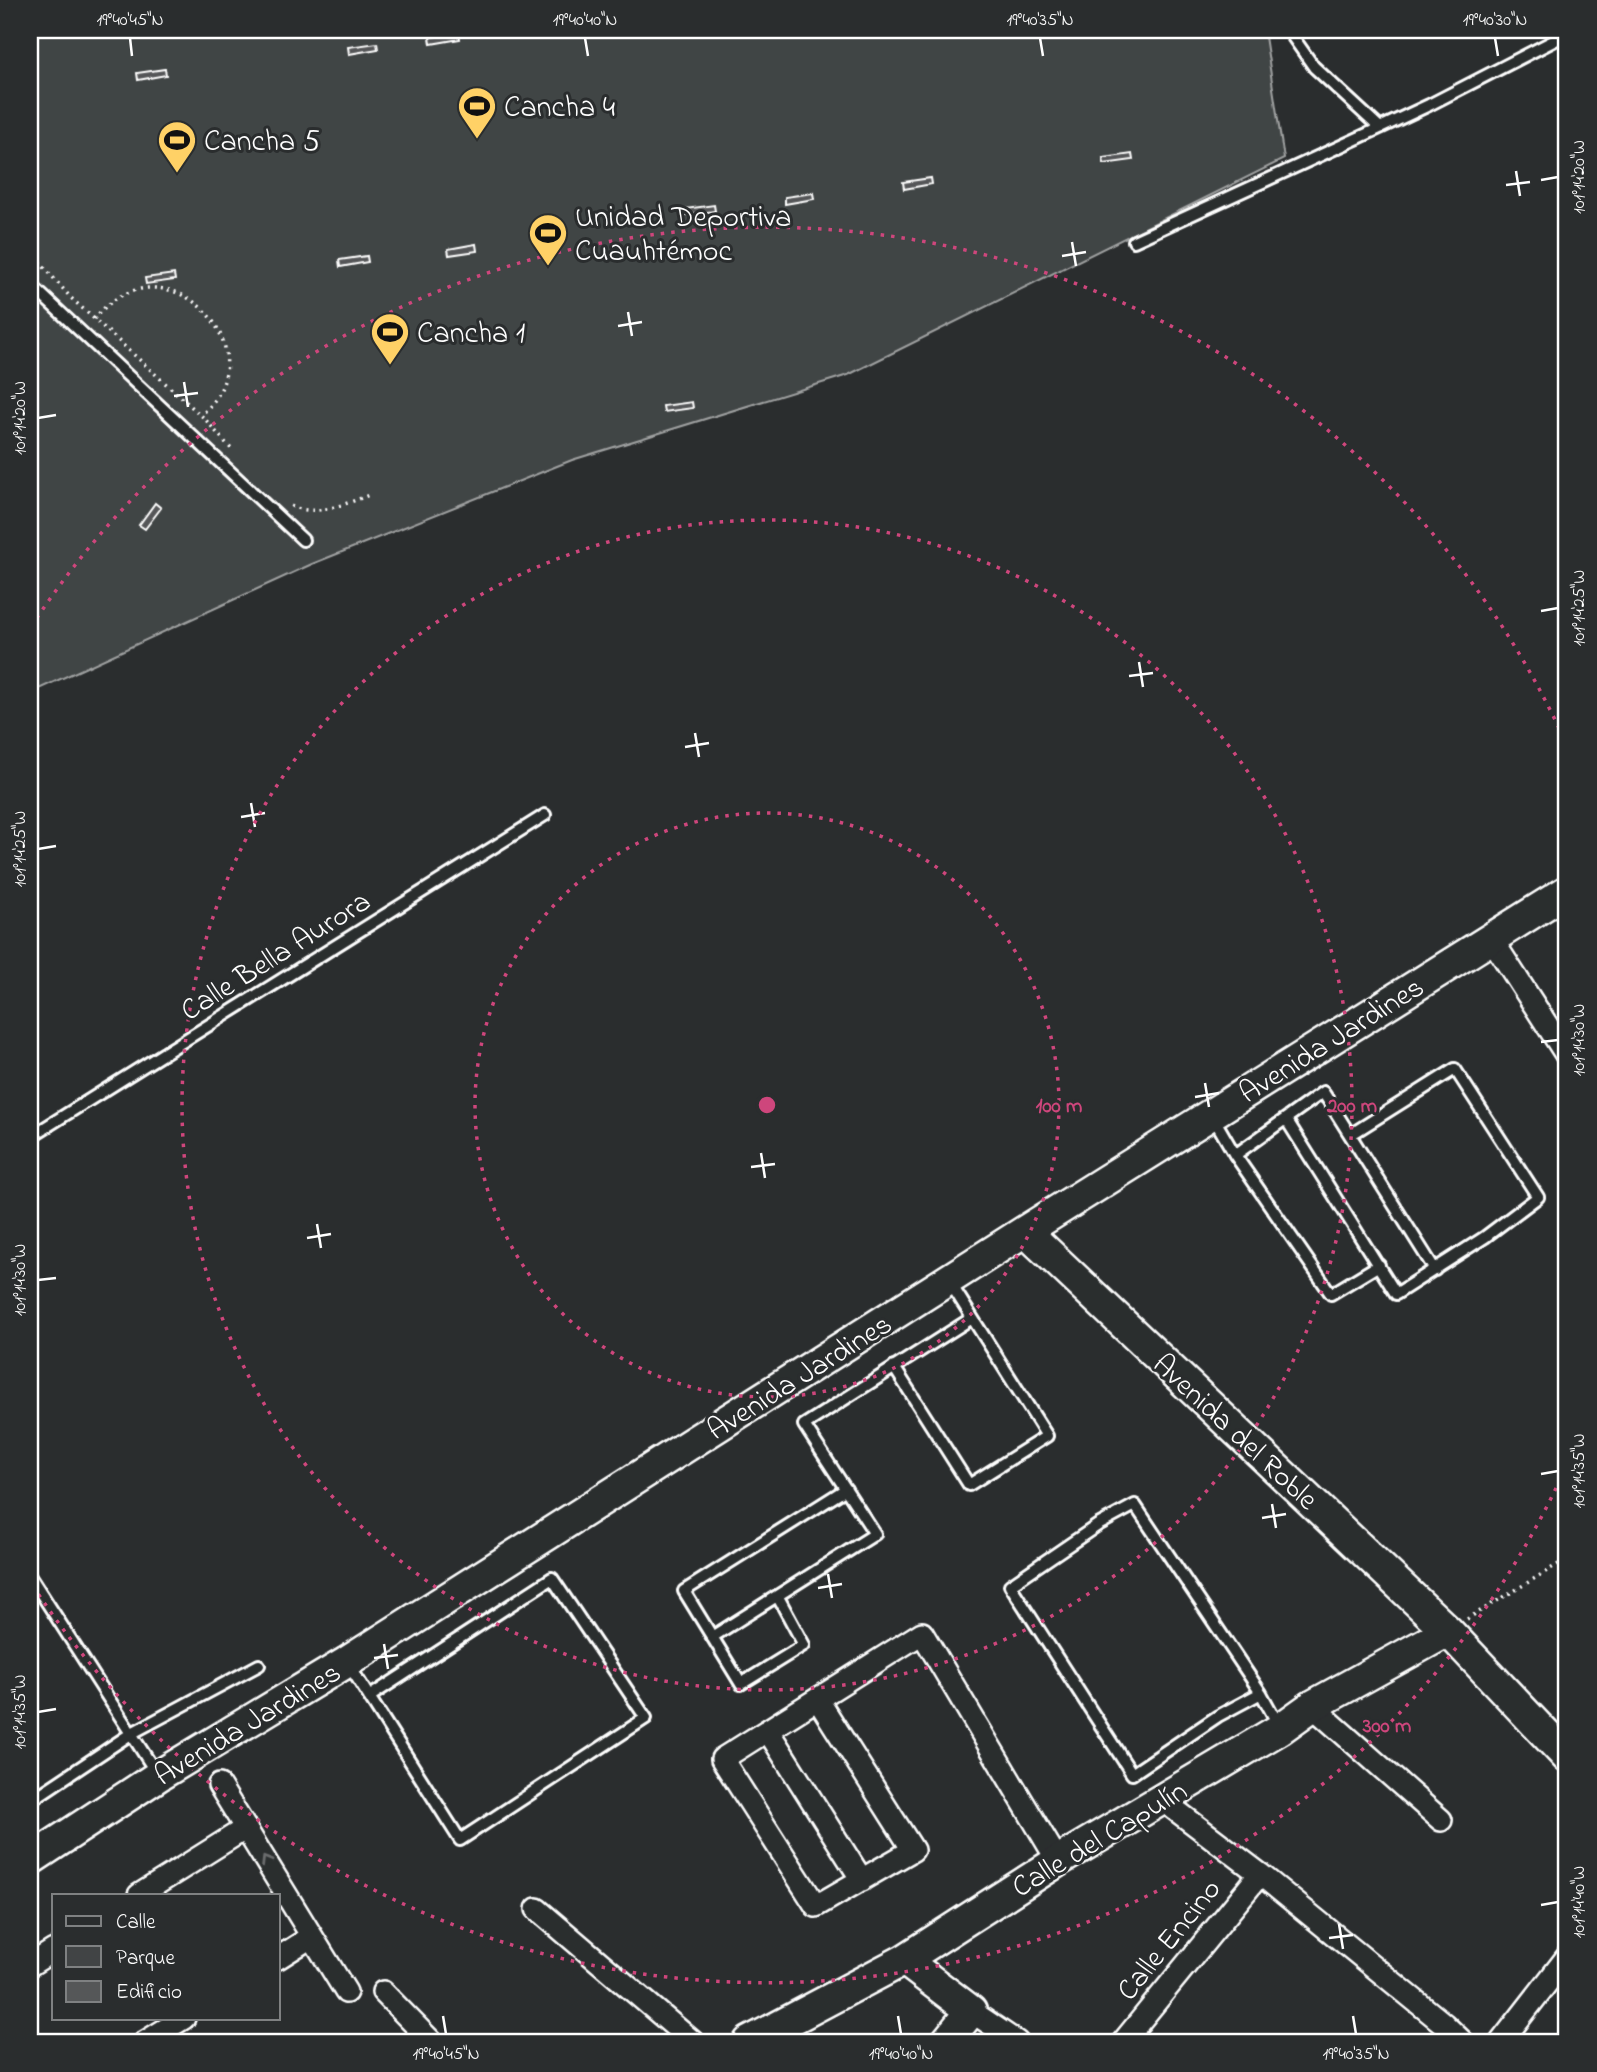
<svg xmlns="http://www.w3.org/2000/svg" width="1597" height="2072" font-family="'Indie Flower',sans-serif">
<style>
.green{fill:#414445;stroke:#a0a2a2;stroke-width:2}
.building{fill:#555758;stroke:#fff;stroke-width:2}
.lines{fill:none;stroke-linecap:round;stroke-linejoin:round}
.lane-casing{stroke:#fff;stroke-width:16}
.street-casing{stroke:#fff;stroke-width:26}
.secondary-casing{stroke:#fff;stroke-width:35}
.path{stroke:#fff;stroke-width:3.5;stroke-dasharray:2 5;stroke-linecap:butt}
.lane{stroke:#2a2d2e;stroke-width:10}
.street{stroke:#2a2d2e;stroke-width:21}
.secondary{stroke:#2a2d2e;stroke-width:30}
.oneway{stroke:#6a6c6d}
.ticks{fill:none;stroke:#fff;stroke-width:2.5}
.ring{fill:none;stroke:#ce467c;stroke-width:3.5;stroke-dasharray:3.5 7}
.labels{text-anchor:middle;stroke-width:6;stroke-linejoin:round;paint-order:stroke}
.poi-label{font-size:30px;fill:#fff;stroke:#2a2d2e;text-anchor:start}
.street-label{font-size:30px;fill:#fff;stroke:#2a2d2e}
.centre{fill:#ce467c;stroke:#2a2d2e;stroke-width:3.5}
.ring-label{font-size:21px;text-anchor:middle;font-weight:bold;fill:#ce467c;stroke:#2a2d2e;stroke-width:6;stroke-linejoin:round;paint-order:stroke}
.neatline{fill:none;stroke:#fff;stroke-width:2.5}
.ticks-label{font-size:18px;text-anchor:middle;fill:#fff}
</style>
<rect width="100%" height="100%" fill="#2a2d2e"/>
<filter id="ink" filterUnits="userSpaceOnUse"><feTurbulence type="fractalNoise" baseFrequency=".0143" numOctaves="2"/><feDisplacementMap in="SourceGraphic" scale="14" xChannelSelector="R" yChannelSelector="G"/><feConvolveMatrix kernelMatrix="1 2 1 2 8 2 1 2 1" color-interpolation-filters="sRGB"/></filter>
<g filter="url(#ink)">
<path class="green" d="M 30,30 L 1264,30 L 1284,159 L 848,375 L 572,460 L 312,564 L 30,693 Z"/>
<path class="building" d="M 459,33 L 460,39 L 431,44 L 430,37 Z
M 377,43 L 378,49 L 349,54 L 348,47 Z
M 165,69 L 166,75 L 138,80 L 137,73 Z
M 1132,154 L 1133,160 L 1104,164 L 1103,158 Z
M 931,178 L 932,184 L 904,189 L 903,182 Z
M 813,193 L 814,199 L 785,204 L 785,197 Z
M 714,205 L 715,211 L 686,215 L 685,209 Z
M 476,244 L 477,251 L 449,255 L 448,249 Z
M 367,256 L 368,262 L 340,267 L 339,260 Z
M 174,274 L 175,280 L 146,284 L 145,278 Z
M 692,402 L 693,408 L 664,412 L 663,406 Z
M 155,503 L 161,508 L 145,529 L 139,525 Z"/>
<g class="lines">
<g class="lane-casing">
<path id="lane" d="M 1380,128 L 1429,105 L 1567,34
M 1134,241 L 1380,128 L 1314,67 L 1288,30
M 30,284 L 303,540
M 1213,1117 L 1235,1155 L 1331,1294 L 1379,1265
M 1286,1119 L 1396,1294 L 1485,1237 L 1538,1197 L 1455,1069 L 1350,1135
M 30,1137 L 545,815
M 1235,1155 L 1323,1092 L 1435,1270
M 894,1367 L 969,1485 L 1047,1436 L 949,1281
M 30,1576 L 157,1774
M 778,1597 L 804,1645 L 741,1684 L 684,1591 L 846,1489
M 712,1637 L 875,1534 L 804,1425 L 972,1318
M 347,1662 L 460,1840 L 646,1718 L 552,1578 L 369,1697
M 1261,1693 L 1218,1716 L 1132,1774 L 1010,1585 L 1098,1525 L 1135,1505 L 1261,1693 L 1279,1726
M 30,1801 L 132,1733 L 259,1665"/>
</g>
<g class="street-casing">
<path id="street" d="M 1491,938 L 1567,1056
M 818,1700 L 913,1850 L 816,1906 L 722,1759 L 922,1633 L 1058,1861
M 1312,1706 L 1441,1820
M 768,1731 L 862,1880
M 219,1785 L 346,1992
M 1161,1799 L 1260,1874 L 1444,2024 L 1463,2042
M 139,1895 L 246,1828
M 537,1909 L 693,2042
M 278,1958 L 311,1937
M 30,1965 L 54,1950
M 383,1992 L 432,2042
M 971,2011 L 1017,2042
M 145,2042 L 184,2018
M 1123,2042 L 1260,1874
M 1501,2042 L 1567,1957"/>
</g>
<g class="secondary-casing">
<path id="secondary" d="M 1025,1231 L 1448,1631 L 1567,1757
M 30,1860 L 158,1776 L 347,1662 L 1025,1231 L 1567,891
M 904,1960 L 971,2011 L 946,2042
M 749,2042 L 904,1960 L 1058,1861 L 1280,1729 L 1312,1706 L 1448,1631"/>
</g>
<path class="path" d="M 30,251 L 71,298 L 205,419 L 233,451
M 94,319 C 164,232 278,348 201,415
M 291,506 C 316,517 345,504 369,495
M 1467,1619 L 1567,1559"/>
<use href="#lane" class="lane"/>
<use href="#street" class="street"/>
<use href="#secondary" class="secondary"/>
</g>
<defs><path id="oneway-chevron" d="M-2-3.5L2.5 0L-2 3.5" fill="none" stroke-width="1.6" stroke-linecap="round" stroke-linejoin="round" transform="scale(1.75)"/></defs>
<use class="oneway" href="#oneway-chevron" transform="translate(266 1861) rotate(-121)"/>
</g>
<path class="ticks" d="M 130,38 L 132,56M 585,38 L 588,56M 1040,38 L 1043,56M 1495,38 L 1498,56M 1516,171 L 1520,196M 1541,180 L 1558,177M 1506,185 L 1530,182M 1072,242 L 1076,266M 1062,256 L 1086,252M 628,312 L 632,336M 618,326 L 642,322M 184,382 L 188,407M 174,396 L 198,393M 38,418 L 56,415M 1541,611 L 1558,608M 1139,662 L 1143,687M 1129,676 L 1153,673M 695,733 L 699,757M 685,747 L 709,743M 251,803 L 255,827M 241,817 L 265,813M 38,849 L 56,846M 1541,1042 L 1558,1040M 1205,1083 L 1209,1107M 1195,1097 L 1219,1093M 761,1153 L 765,1178M 751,1167 L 775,1164M 317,1224 L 321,1248M 307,1238 L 331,1234M 38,1280 L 56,1278M 1541,1474 L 1558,1471M 1272,1504 L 1276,1528M 1262,1518 L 1286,1514M 828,1574 L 832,1598M 818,1588 L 842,1584M 384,1644 L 388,1669M 374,1658 L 398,1655M 38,1712 L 56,1709M 1541,1905 L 1558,1902M 1339,1924 L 1343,1949M 1329,1938 L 1353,1935M 443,2016 L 446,2034M 898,2016 L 901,2034M 1353,2016 L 1356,2034"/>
<g class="ring">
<circle cx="767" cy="1105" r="292"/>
<circle cx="767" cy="1105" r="585"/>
<path d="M1565 1469A877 877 0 0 1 31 1583M31 627A877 877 0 0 1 1565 741"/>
</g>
<defs>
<g id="stadium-pin" transform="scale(2.0125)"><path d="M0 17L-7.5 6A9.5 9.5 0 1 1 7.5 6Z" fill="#ffd166" stroke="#2a2d2e"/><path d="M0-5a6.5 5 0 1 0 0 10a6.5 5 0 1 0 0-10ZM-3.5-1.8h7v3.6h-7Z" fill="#111"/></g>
</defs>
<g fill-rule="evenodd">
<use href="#stadium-pin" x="477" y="106"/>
<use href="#stadium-pin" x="177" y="140"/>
<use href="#stadium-pin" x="548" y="233"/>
<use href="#stadium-pin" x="390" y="332"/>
</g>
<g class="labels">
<g class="poi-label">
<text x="504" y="116">Cancha 4</text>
<text x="204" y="150">Cancha 5</text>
<text x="575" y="226">Unidad Deportiva<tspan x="575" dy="34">Cuauhtémoc</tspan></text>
<text x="417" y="342">Cancha 1</text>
</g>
<g class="street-label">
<text transform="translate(275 955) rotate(-32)" y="10">Calle Bella Aurora</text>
<text transform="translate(1331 1039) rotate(-32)" y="10">Avenida Jardines</text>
<text transform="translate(799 1376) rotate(-32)" y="10">Avenida Jardines</text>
<text transform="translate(1236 1431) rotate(43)" y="10">Avenida del Roble</text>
<text transform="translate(247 1723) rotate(-31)" y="10">Avenida Jardines</text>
<text transform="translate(1099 1838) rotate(-31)" y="10">Calle del Capulín</text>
<text transform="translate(1168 1939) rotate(-51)" y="10">Calle Encino</text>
</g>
</g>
<circle cx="767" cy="1105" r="10" class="centre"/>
<g class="ring-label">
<text x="1059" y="1112">100 m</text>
<text x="1352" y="1112">200 m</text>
<text x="1387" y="1732">300 m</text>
</g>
<rect width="1597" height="2072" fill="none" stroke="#2a2d2e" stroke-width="77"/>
<rect x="52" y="1894" width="228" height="126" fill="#2a2d2e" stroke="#7f8182" stroke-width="2"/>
<rect x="66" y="1916" width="35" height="10" fill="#2a2d2e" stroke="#7f8182" stroke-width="2"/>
<text x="116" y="1928" font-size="21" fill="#ffffff">Calle</text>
<rect x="66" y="1946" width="35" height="21" fill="#414445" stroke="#7f8182" stroke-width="2"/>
<text x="116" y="1964" font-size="21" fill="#ffffff">Parque</text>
<rect x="66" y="1981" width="35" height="21" fill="#555758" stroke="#7f8182" stroke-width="2"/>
<text x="116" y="1998" font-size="21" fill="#ffffff">Edificio</text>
<rect x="38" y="38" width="1520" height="1996" class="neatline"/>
<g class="ticks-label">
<text x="130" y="25">19°40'45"N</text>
<text x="585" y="25">19°40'40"N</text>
<text x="1040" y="25">19°40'35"N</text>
<text x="1495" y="25">19°40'30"N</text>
<text transform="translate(1578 177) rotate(-90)" y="6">101°14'20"W</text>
<text transform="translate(19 418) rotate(-90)" y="6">101°14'20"W</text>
<text transform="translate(1578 608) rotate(-90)" y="6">101°14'25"W</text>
<text transform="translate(19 849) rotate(-90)" y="6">101°14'25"W</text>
<text transform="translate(1578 1040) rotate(-90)" y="6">101°14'30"W</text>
<text transform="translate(19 1280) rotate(-90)" y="6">101°14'30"W</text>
<text transform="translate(1578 1471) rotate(-90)" y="6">101°14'35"W</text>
<text transform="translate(19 1712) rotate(-90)" y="6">101°14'35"W</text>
<text transform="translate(1578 1902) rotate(-90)" y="6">101°14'40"W</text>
<text x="446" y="2059">19°40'45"N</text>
<text x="901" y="2059">19°40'40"N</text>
<text x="1356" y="2059">19°40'35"N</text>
</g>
</svg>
